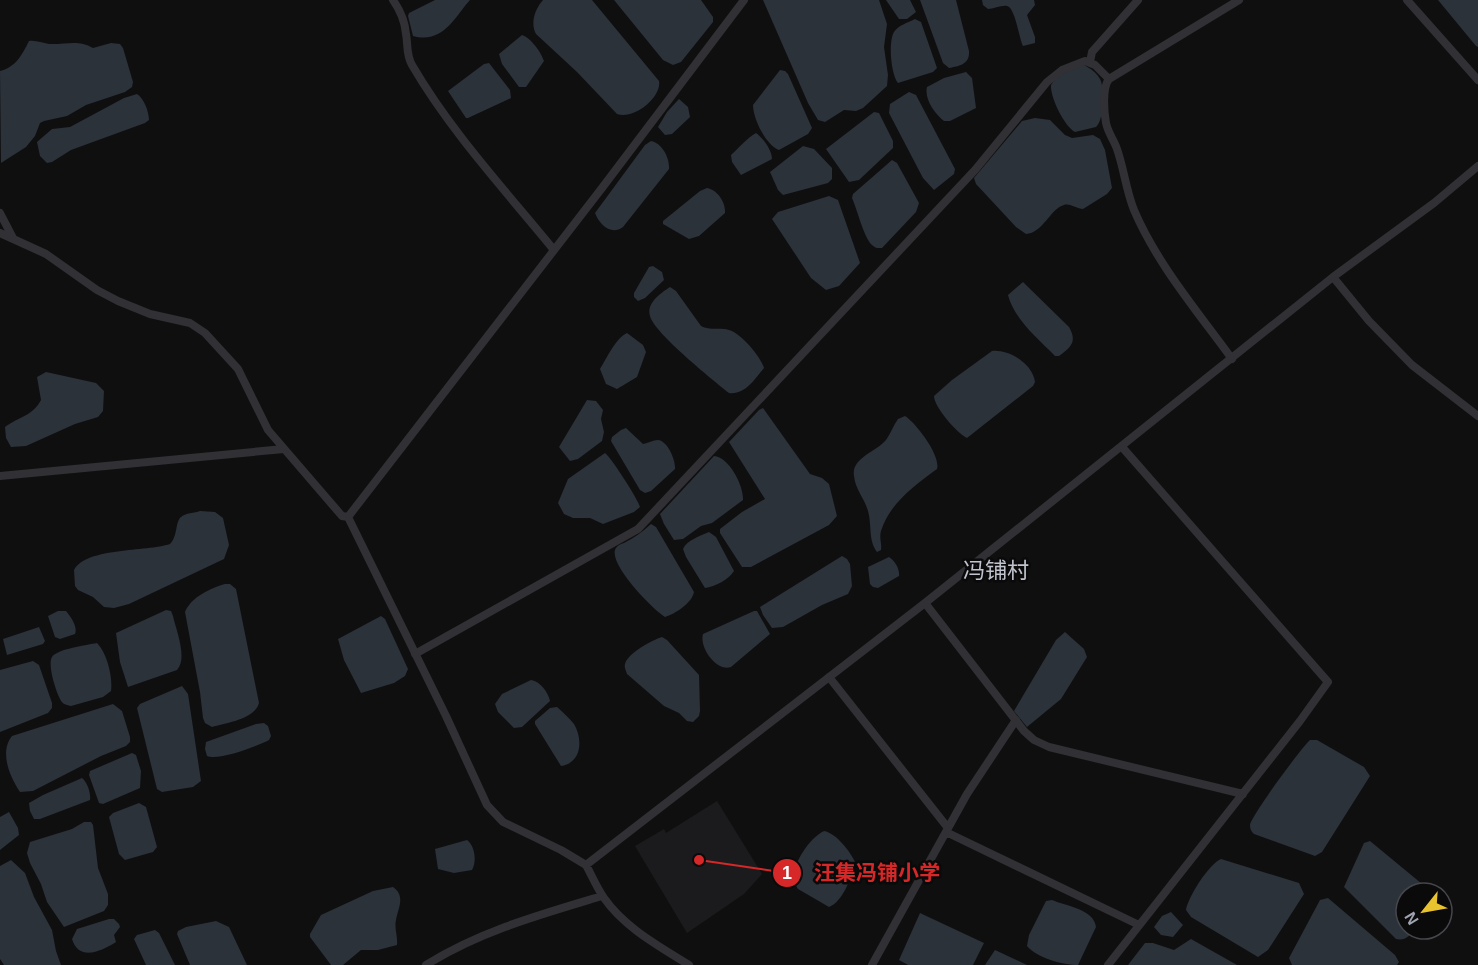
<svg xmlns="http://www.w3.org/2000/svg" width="1478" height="965" font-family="Arial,'Noto Sans SC',sans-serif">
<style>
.built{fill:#1b1b1d}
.water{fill:#2b323a}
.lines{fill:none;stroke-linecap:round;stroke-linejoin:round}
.minor{stroke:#303035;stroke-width:8}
.labels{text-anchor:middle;stroke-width:5;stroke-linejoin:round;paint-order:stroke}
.quarter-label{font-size:22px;fill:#c1c3cd;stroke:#0a0a0b}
.leader{fill:none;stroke:#d62828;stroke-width:2}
.callout-dot{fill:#d62828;stroke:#0a0a0b;stroke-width:2}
.mark-label{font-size:18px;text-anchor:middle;font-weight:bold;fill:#fff}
.callout-label{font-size:21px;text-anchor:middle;font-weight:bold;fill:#d62828;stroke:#0a0a0b;stroke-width:5;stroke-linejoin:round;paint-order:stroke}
</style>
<rect width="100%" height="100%" fill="#0f0f10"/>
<path class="built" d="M 717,801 L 762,874 L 744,894 L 687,933 L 635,846 L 664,829 L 666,833 Z"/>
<path class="water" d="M 435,0 L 470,0 C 454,18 443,44 413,36 L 408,16 L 409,13 Z
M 543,0 L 592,0 L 659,81 C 662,97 634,120 617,114 L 577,72 L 536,34 C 530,23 535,9 543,0 Z
M 614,0 L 701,0 L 713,17 L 713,22 L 681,62 L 673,65 L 663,60 Z
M 763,0 L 879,0 L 887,24 L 884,47 L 888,75 L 887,86 L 863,108 L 856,111 L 844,110 L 825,122 L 818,120 L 808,103 Z
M 886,0 L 910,0 L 916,12 L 907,19 L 899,19 Z
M 920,0 L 956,0 L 969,51 C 970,64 960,66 949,68 L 943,63 Z
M 982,0 L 1034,0 L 1035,5 L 1027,15 L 1035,37 L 1035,43 L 1023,46 C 1019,38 1015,7 1007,6 C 1002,5 993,9 988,9 L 983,5 Z
M 1438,0 L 1478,0 L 1478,47 L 1476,46 Z
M 915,19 L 921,22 L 937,68 L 933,72 L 898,83 C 891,75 888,42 894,32 C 899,25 907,23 915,19 Z
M 522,35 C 531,38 541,52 544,61 L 526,87 L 519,87 L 502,64 L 499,54 Z
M 29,41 C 36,40 42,43 49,44 C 65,45 78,39 93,48 L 111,43 L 120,44 L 123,48 L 133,82 L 132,87 L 125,92 L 86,105 L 67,116 L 44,121 L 40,123 L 35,136 L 26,147 L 1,163 L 0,71 C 16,67 22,55 29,41 Z
M 489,63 L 510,90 L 511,98 L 468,118 L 466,118 L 448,91 L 484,64 Z
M 1084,65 C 1091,69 1096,72 1100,79 C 1105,88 1104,120 1096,127 L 1075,132 C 1064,126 1050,97 1051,85 C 1058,74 1072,67 1084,65 Z
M 780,70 L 785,71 L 788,74 L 812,128 L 808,134 L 779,150 C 766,145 753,119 753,105 Z
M 966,72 L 972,78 L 976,108 L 950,121 L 944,121 C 935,114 924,99 927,87 L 944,78 Z
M 909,92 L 916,95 L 955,169 L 954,174 L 934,190 L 923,178 L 889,113 L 890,104 Z
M 137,94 C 144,98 149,112 149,120 L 145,123 L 71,150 L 52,162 L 47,163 L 40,156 L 37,142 L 52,129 L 70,127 L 124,98 Z
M 679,99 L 688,107 L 690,117 L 672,134 L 665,135 L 658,127 L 667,112 Z
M 874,112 L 879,113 L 893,141 L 893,148 L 859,180 L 849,182 L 826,149 Z
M 1035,118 L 1050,120 L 1065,135 L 1072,138 L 1093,135 L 1100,139 L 1105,150 L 1112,188 L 1107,194 L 1083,209 C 1077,209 1070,203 1064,205 C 1050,209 1043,233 1026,234 L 1016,227 L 976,184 L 974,178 L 1022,121 Z
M 756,133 C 763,138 772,150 772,159 L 741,175 L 732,162 L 731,155 C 740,147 746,139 756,133 Z
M 651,141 C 662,143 670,158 669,169 L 623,227 C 611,236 599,224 595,213 L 645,145 Z
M 803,146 L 814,149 L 832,168 L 832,179 L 828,183 L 783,195 L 778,190 L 770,172 Z
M 892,160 L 897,163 L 919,203 L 916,212 L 882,248 C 878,248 876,249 872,245 C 864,238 857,209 852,198 L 853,194 Z
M 707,188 C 718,190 726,203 725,213 L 699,236 L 689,239 L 663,224 L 663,221 L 700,191 Z
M 829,196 L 838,200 L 860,263 L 839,286 L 826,290 L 811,278 L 772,219 L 778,212 Z
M 653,266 L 662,272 L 664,280 L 645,298 L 638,301 L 634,297 L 634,293 L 649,267 Z
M 1023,282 L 1069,327 C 1077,341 1072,347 1059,356 L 1055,356 C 1038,339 1014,319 1008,295 Z
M 670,287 L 676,291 L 701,326 C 710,331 720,327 729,330 C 741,333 761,357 764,368 C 754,380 745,395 729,393 C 713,380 654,333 650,316 C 646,303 661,293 670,287 Z
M 627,333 L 643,345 L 646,352 L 637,377 L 617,389 L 606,384 L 600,369 C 607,358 615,339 627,333 Z
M 992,351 C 1009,349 1033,364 1035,382 L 1033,386 L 967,438 C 957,433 934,407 934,396 L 952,380 Z
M 46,372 L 96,383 L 104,391 L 103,411 L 98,417 L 75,424 L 26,446 L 11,447 L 6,438 L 5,427 C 18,417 33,416 41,400 L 37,377 Z
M 587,400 L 596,401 L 603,410 L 601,419 L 604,432 L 602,441 L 578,459 L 570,461 L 559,447 Z
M 763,408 L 810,474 L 822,478 L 829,484 L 837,516 L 829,525 L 751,567 L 742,567 L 720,533 L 720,529 L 742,512 L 765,499 L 729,442 L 759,410 Z
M 905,416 C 917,424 941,456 937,469 C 914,486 890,503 881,531 C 879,538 882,544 881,550 L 877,552 C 868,540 872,525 868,511 C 865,499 855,489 854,476 C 851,458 876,452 886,440 C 891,433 893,426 898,419 Z
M 626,428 L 643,444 C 648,443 653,440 658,440 C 668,441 676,461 675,469 L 651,491 L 645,493 L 640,490 L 611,441 L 612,437 L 621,430 Z
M 605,453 C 611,457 639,501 640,507 L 634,512 L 603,524 L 590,518 L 573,518 L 564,514 L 558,503 L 568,479 Z
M 714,456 C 729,457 744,486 743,500 L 712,523 L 701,526 L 683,539 L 674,540 L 664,524 L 660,514 Z
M 200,511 L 215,512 L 223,518 L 229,545 L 224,559 L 129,604 L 114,608 L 104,607 L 93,597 L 78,590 L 75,586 L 74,570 C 87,547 146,552 170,544 C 178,536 175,522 181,517 C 185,513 195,513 200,511 Z
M 651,524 L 656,527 L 694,592 C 692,603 675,614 665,617 C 653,610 606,562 616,548 C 618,545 621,544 624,543 C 634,538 642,532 651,524 Z
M 709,532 L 716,537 L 734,571 C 729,579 715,587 705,588 L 686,557 L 683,549 C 687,540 700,536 709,532 Z
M 842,556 L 847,559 L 850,564 L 852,586 L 848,594 L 822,605 L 783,627 L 772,628 L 763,615 L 760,607 Z
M 889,557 C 895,561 900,569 899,576 L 878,588 L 873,587 L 870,584 L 868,567 Z
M 225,584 L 230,584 L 236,589 L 259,703 C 255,719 226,723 212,727 L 205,723 L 203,718 L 200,692 L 185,612 C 191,597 211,588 225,584 Z
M 166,610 L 171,611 L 173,616 C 176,630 188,658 177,670 L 128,687 L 120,662 L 116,633 Z
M 58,611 L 66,611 C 71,617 78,627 75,634 L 60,639 L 55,637 L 48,616 Z
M 754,611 L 757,611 L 770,634 L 731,667 C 716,672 699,647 703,634 Z
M 381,616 L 385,619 L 408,669 L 405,676 L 394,683 L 361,693 L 344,660 L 338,639 Z
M 39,627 L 45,641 L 43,644 L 7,655 L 3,639 Z
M 1065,632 L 1084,649 L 1087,657 L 1061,699 L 1027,727 L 1014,711 L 1056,640 Z
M 662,637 L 667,640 L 699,675 L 700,711 L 699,716 L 693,722 L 687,721 L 679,713 L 664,706 L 627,674 C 626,671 624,667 625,664 C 628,653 652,640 662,637 Z
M 97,643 C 107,653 113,677 111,691 L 103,697 L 71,706 C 68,705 64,705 62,702 C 57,696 47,665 52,657 C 57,649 87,645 97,643 Z
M 33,661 L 39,665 L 52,703 L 52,708 L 48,713 L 0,732 L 0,670 Z
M 531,680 C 541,682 548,692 550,701 L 522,727 L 514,728 L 498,712 L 495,704 L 502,694 Z
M 182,686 L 188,694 L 201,781 L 193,787 L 162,792 L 157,789 L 137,708 L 140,704 Z
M 113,704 L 122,711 L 130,737 L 130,742 L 126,746 L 101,756 L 33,791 L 20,792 C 8,774 0,751 12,736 Z
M 557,707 C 563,712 569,718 574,724 C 583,739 582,763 561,766 L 535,724 L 535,721 L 550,708 Z
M 256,724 L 264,723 L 268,726 L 271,736 L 269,740 C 257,746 219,761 207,756 L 205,749 L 206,742 Z
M 1310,740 L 1317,740 L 1364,767 L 1370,776 L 1322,852 L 1315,856 L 1254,834 C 1251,831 1250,829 1250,825 C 1251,816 1301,748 1310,740 Z
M 132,753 L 136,755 L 141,771 L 140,788 L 103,804 L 99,803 L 89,775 L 90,771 Z
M 82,778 C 88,783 91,794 90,800 L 40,819 L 34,819 L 30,811 L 29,803 L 43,795 Z
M 139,803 L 146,807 L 157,847 L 153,852 L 125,860 L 119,854 L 109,817 L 113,813 Z
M 9,812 L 18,828 L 19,835 L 0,850 L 0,817 Z
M 84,822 L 91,822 L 93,825 L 98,868 L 108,894 L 108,905 L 104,911 L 64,927 L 47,902 L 41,884 L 30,863 L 27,853 L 30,842 L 72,829 Z
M 824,831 C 836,833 850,851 855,862 C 852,876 843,902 829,907 L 798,889 L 792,879 C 794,863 809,838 824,831 Z
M 467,840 C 475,846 477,861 472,870 L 454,873 L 438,869 L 435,849 Z
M 1370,841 L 1433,893 L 1406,893 L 1406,929 L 1414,929 C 1410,936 1405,941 1396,939 L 1344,887 L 1364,843 Z
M 1221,859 L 1299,883 L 1304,894 L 1268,950 L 1258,957 L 1191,917 L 1186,910 C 1188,897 1209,864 1221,859 Z
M 11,860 L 25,873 L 34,897 L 52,930 L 56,951 L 61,965 L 4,965 L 0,959 L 0,866 Z
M 393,887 C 406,896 398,908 396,920 C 394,928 398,937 397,945 L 378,950 L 361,950 L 343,965 L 331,965 L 310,937 L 310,934 L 321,915 L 373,891 Z
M 1328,898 L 1395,955 L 1399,962 L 1397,965 L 1292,965 L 1289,958 L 1320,900 Z
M 1052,900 C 1066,906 1094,909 1096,927 L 1078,965 C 1063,965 1037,958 1027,946 L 1029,935 L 1046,901 Z
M 1171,912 L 1183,925 L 1173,937 L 1161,935 L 1154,927 L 1162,916 Z
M 920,913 L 984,943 L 973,965 L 908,965 L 899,960 Z
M 109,919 L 114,919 L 119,924 L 120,927 L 114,935 L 116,942 C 102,951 79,962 72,939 L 77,929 Z
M 216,921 L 229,927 L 247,965 L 190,965 L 177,934 L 178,931 L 186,927 Z
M 155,930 L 159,933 L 175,965 L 146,965 L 134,939 L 137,935 Z
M 1191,939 L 1237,965 L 1128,965 L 1145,943 L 1153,943 L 1174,950 Z
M 995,950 L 1027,965 L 985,965 Z"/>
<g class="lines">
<path class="minor" d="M 393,0 C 400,10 405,22 406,34 C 408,44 406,55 412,65 C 451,132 505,190 554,250
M 1407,0 L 1478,80
M 1090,62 L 1092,52 L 1138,0
M 0,213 L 13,238
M 0,233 L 46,254 L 97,290 L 118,301 L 150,314 L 190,323 L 205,333 L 238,369 L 268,430 L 342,516 L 348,517 L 446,716 L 487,805 L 503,822 L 561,850 L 586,865
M 1333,277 L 1369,321 L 1412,365 L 1478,416
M 1232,359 C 1198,312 1157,264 1134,210 C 1126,190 1124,169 1117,149 C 1114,140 1108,133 1106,123 C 1104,112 1102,88 1109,79 L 1239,0
M 0,476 L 284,449
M 348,517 L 602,188 L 744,0
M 925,603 L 1024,731 L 1034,740 L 1049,747 L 1243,794
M 415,654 L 638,529 L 975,170 L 1047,82 L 1062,70 L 1085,61 L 1095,65 L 1109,79
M 829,677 L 948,828
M 946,832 L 1139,925
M 426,965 C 480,931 542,914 602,896
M 689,965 C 659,946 625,928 604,898 C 597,888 592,876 586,865 L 925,603 L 1333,277 L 1434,203 L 1478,166
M 872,965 L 967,794 L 1016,720
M 1108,965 L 1300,721 L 1328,682 L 1122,447"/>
</g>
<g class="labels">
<g class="quarter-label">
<text x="996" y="578">冯铺村</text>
</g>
</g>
<path class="leader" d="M699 860L787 873"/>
<g class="callout-dot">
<circle cx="699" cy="860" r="6"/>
<circle cx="787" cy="873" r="15"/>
</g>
<g class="mark-label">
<text x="787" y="879">1</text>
</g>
<g class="callout-label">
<text x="877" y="880">汪集冯铺小学</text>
</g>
<g transform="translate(1424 911) rotate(239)"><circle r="28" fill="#0a0a0b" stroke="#46474d" stroke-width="1.5"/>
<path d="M0-4.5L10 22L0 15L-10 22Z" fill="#e8c22f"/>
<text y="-9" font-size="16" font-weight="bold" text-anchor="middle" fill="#a0a3b0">N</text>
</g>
</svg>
